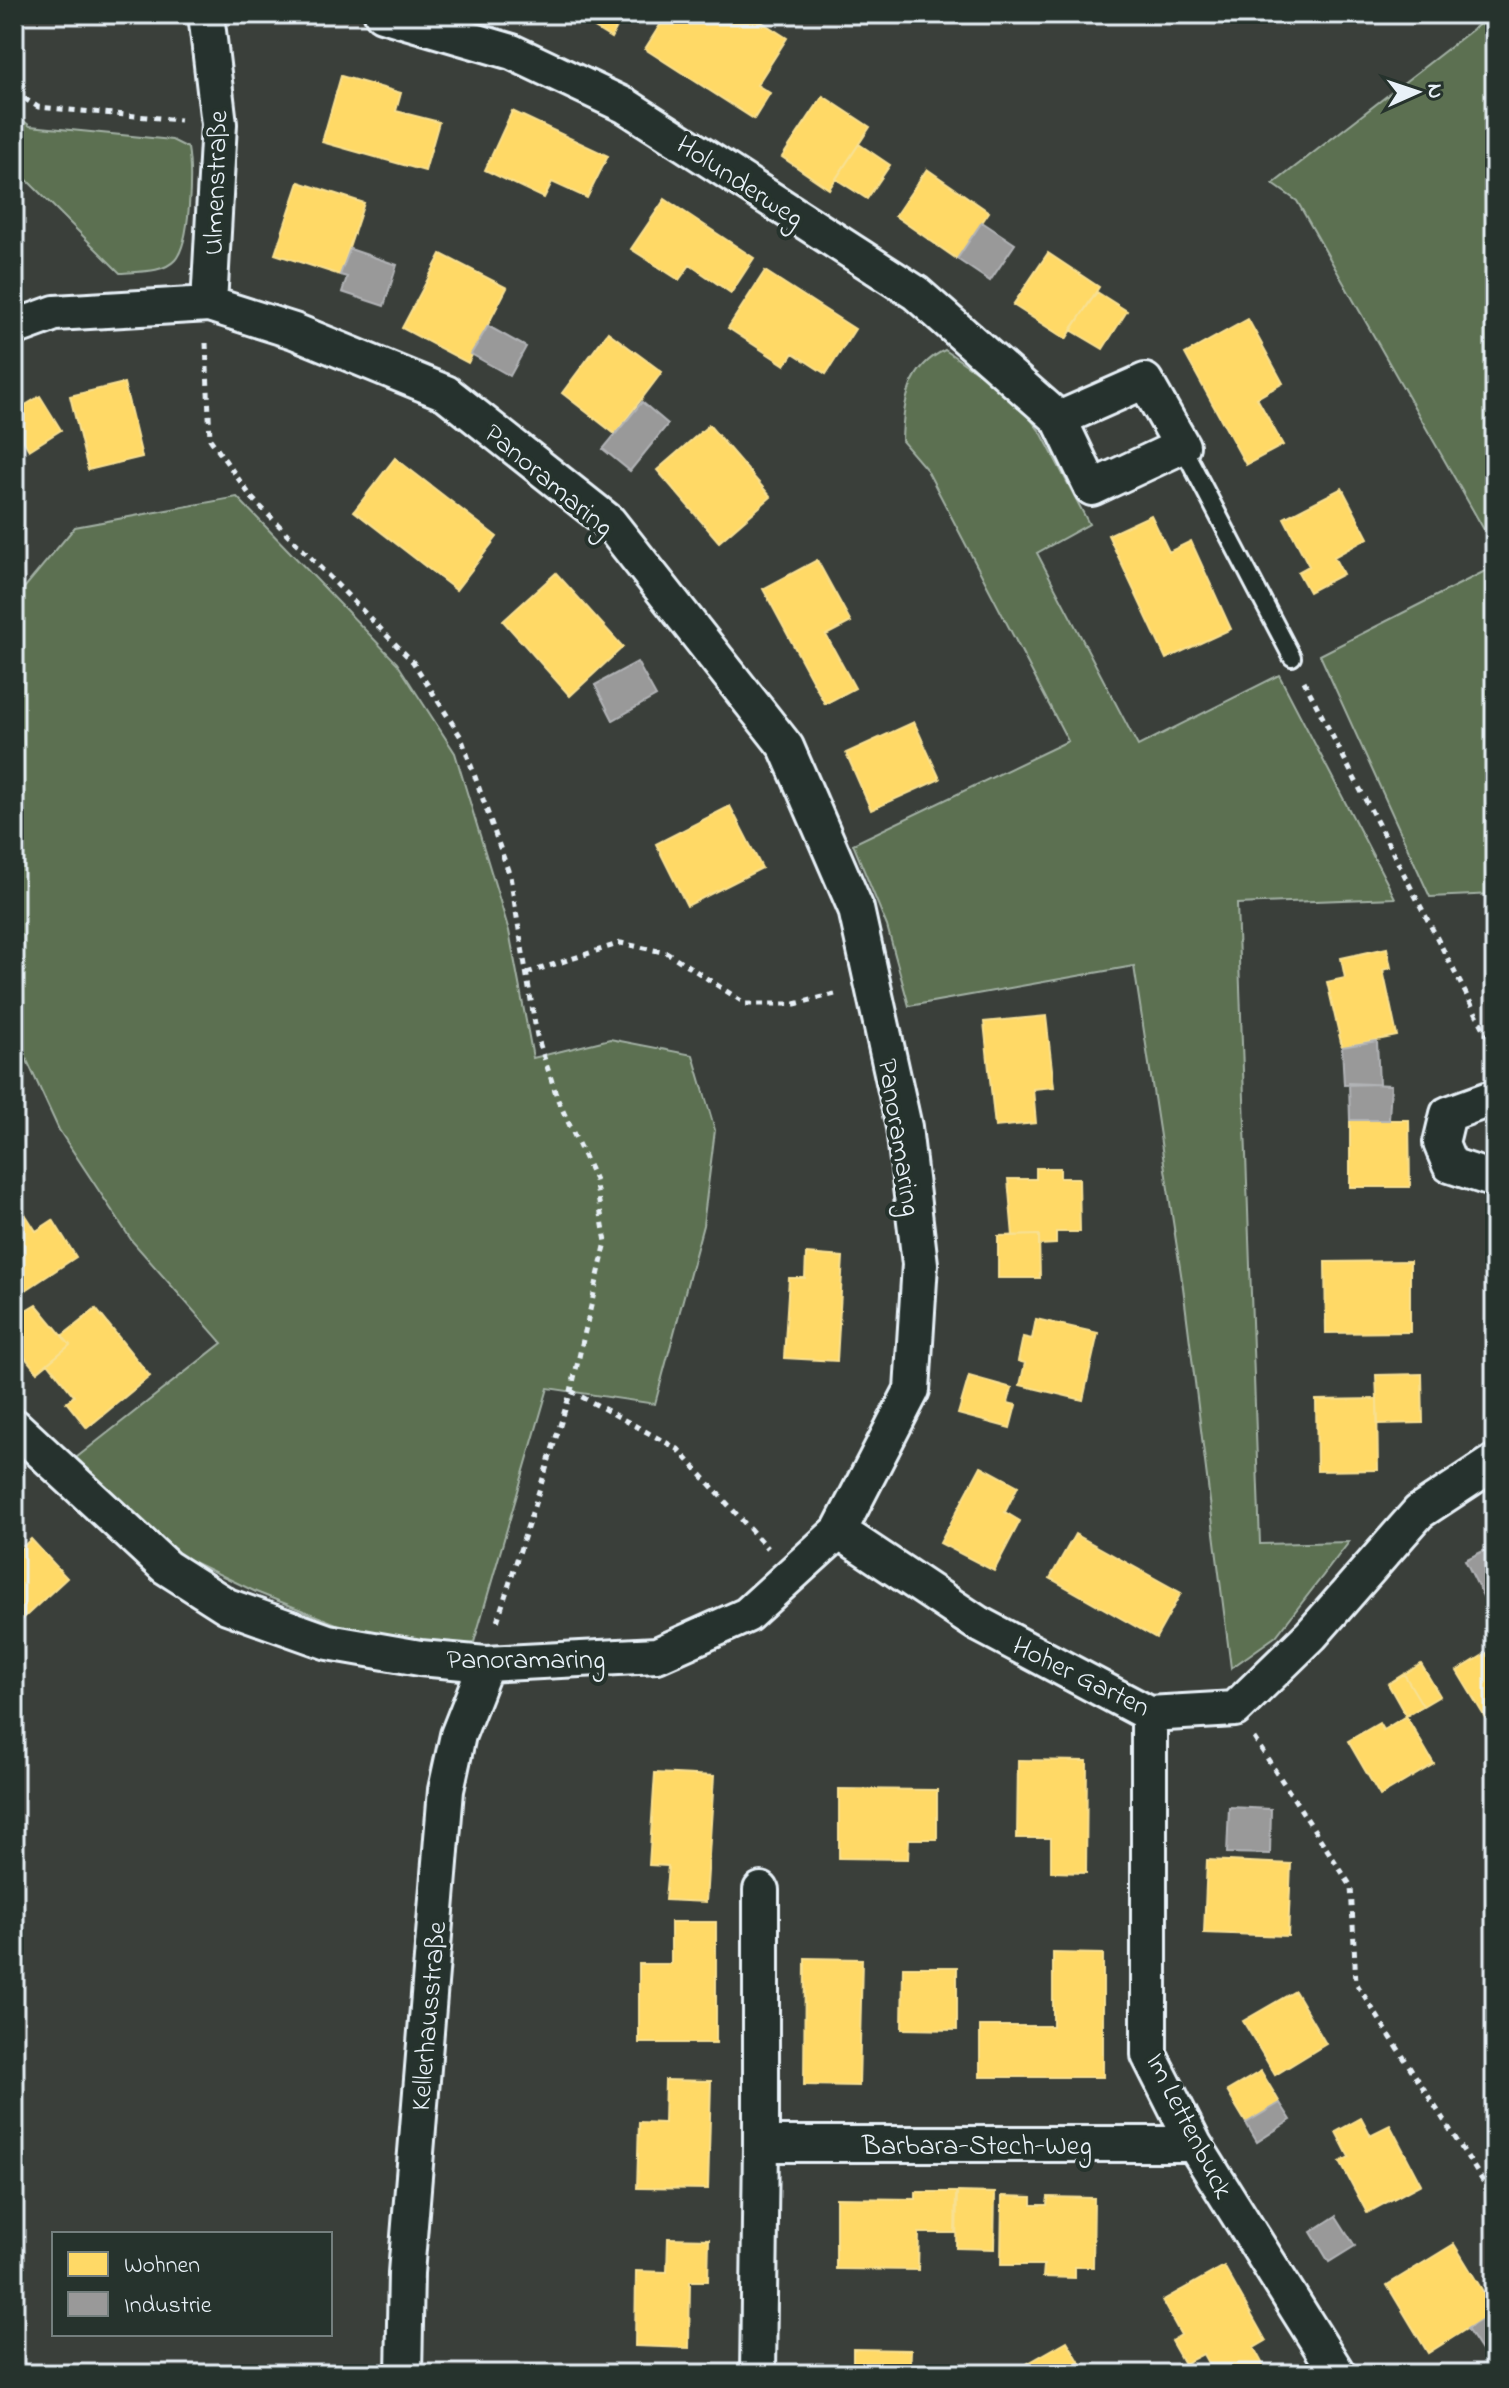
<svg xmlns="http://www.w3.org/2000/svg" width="1509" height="2388" font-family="'Indie Flower',sans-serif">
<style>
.green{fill:#5c6f51;stroke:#a2b0a4;stroke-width:2}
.homes{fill:#ffd966;stroke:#f8e092;stroke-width:2}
.industry{fill:#999;stroke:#b1b3b6;stroke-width:2}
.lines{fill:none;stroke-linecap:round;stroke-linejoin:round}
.lane-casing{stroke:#e8f1f8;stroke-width:22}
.street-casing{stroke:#e8f1f8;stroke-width:40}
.path{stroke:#e8f1f8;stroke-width:5;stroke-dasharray:6 6;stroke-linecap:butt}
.lane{stroke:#26332d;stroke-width:16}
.street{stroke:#26332d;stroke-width:34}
.labels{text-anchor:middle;stroke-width:8;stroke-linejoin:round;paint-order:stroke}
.street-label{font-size:28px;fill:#e8f1f8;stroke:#26332d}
</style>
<rect width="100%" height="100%" fill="#3a3f3a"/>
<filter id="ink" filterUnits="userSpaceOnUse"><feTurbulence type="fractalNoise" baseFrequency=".0125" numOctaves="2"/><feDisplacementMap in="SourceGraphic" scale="16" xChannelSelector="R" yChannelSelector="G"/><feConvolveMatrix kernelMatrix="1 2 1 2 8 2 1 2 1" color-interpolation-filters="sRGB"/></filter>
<g filter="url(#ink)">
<path class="green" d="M 1481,23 L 1495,45 L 1495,549 L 1297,201 L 1273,184 Z
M 14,113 L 30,126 L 172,140 L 188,148 C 192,171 191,242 175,260 C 162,274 137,271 120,273 L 14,167 Z
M 945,350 L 1015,399 L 1042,434 L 1089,524 L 1037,553 L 1138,746 L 1279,675 L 1395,898 L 1237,904 L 1260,1544 L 1349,1542 L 1276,1636 L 1231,1668 L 1183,1287 L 1134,966 L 909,1006 L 887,926 L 853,844 L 1068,741 L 927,470 L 902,441 C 903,403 908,367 945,350 Z
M 237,497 L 397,663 L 455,753 L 509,931 L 533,1058 L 610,1039 L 693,1055 L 715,1130 L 703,1225 L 655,1404 L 548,1388 L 472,1649 L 344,1627 L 256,1592 L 181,1556 L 72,1461 L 222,1343 L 132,1241 L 59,1130 L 14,1032 L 14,600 L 75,527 Z
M 1495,566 L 1495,894 L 1430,897 L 1320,655 Z"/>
<path class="homes" d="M 572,14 L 624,14 L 611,38 Z
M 667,14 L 749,14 L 787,38 L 757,85 L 770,93 L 754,119 L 645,49 Z
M 341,76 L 401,93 L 396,111 L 439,122 L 425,171 L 322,142 Z
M 823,96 L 870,127 L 829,189 L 782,157 Z
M 512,111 L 608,156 L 587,198 L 552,182 L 544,198 L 485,170 Z
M 859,144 L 890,165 L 867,199 L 836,179 Z
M 927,169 L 989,212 L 957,259 L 895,216 Z
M 299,182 L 364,203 L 340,275 L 275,254 Z
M 665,199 L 754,258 L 731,293 L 690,265 L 679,280 L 631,249 Z
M 1048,253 L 1099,287 L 1066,339 L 1013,305 Z
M 441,254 L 507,288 L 468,363 L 402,328 Z
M 765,271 L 855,329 L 826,374 L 793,353 L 785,365 L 728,328 Z
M 1097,292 L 1127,311 L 1103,349 L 1071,330 Z
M 1248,319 L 1283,383 L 1257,398 L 1283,445 L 1246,465 L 1185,354 Z
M 608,332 L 662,372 L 615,434 L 562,393 Z
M 124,383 L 142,457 L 88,470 L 70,396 Z
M 40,396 L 61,430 L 29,450 L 14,425 L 14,412 Z
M 709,425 L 771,497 L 719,542 L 657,470 Z
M 395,458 L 497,537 L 456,590 L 354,511 Z
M 1342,488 L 1368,538 L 1334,557 L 1343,574 L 1309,592 L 1298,572 L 1309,566 L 1284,518 Z
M 1151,515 L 1169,552 L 1191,541 L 1231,629 L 1166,659 L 1108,535 Z
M 817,560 L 851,622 L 826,635 L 855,688 L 825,704 L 763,589 Z
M 556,573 L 623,647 L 570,696 L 503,621 Z
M 914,722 L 940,779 L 871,810 L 846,753 Z
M 730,806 L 762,868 L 687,906 L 656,844 Z
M 1387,948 L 1391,968 L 1383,970 L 1397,1036 L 1342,1047 L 1327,982 L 1345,978 L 1341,958 Z
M 1046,1016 L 1054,1087 L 1033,1089 L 1036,1123 L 995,1127 L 984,1022 Z
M 1350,1120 L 1409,1120 L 1410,1187 L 1350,1187 Z
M 1036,1168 L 1060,1168 L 1060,1178 L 1079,1178 L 1080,1232 L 1056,1232 L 1056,1244 L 1039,1245 L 1039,1235 L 1013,1236 L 1008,1179 L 1036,1179 Z
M 20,1206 L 36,1231 L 53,1220 L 76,1257 L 14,1298 L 14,1210 Z
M 1039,1235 L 1040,1278 L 998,1278 L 998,1236 Z
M 806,1254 L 843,1257 L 837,1361 L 784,1358 L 789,1278 L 805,1278 Z
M 1410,1261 L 1410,1332 L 1326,1333 L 1325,1262 Z
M 36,1304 L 70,1345 L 37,1372 L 14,1344 L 14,1317 Z
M 96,1309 L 150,1376 L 87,1428 L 66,1402 L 74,1396 L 48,1363 L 70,1345 L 62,1336 Z
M 1036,1319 L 1098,1333 L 1083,1400 L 1020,1385 L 1025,1363 L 1018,1361 L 1023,1337 L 1032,1339 Z
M 1422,1374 L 1423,1423 L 1378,1424 L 1376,1375 Z
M 969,1376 L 1012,1388 L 1008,1403 L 1016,1405 L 1010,1428 L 958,1414 Z
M 1377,1399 L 1378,1470 L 1317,1471 L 1316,1400 Z
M 981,1466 L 1018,1486 L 1005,1512 L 1020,1521 L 994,1571 L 940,1543 Z
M 1075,1534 L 1181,1593 L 1156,1638 L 1050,1578 Z
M 31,1539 L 67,1578 L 14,1627 L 14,1555 Z
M 1495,1648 L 1495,1734 L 1457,1671 Z
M 1421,1664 L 1440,1696 L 1423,1706 L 1404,1674 Z
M 1404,1674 L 1423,1706 L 1406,1716 L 1388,1684 Z
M 1406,1716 L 1434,1764 L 1380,1796 L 1348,1741 L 1379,1723 L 1383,1730 Z
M 1018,1760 L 1087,1761 L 1086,1873 L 1051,1872 L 1051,1838 L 1017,1838 Z
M 655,1773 L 714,1776 L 706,1902 L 665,1900 L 668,1866 L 649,1865 Z
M 839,1789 L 937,1790 L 937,1839 L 909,1839 L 908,1859 L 839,1858 Z
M 1207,1860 L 1291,1864 L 1288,1936 L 1204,1933 Z
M 671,1922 L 716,1922 L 716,2043 L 639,2043 L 639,1964 L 671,1964 Z
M 1053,1953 L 1103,1954 L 1103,2077 L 980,2077 L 980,2026 L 1053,2026 Z
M 805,1958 L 862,1959 L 859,2086 L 804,2085 Z
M 903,1967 L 957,1967 L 957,2030 L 902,2029 Z
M 1295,1991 L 1326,2044 L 1275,2075 L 1243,2021 Z
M 1261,2071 L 1280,2103 L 1246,2123 L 1227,2091 Z
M 665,2080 L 711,2081 L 708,2189 L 637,2188 L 639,2122 L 664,2123 Z
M 1361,2118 L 1370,2135 L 1390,2125 L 1421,2184 L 1367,2213 L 1340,2162 L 1349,2157 L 1336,2132 Z
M 916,2192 L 956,2192 L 955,2233 L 919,2233 L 918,2270 L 836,2269 L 836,2198 L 916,2199 Z
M 957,2192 L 995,2193 L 994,2249 L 956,2248 Z
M 1002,2196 L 1032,2197 L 1032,2205 L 1047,2205 L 1048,2197 L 1094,2198 L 1093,2267 L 1075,2267 L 1075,2278 L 1043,2277 L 1044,2265 L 1001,2265 Z
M 668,2238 L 709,2239 L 708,2281 L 690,2281 L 689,2348 L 635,2346 L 636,2271 L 667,2272 Z
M 1454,2244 L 1495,2311 L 1428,2353 L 1387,2285 Z
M 1224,2266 L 1266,2341 L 1254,2348 L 1268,2374 L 1214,2374 L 1203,2354 L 1184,2364 L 1171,2341 L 1181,2335 L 1162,2301 Z
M 1067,2341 L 1083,2368 L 1073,2374 L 1009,2374 Z
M 853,2349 L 911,2350 L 910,2374 L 853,2374 Z"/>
<path class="industry" d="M 982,222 L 1015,244 L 990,281 L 957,259 Z
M 350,249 L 397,265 L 384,306 L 342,292 L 347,277 L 340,275 Z
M 488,326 L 526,347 L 510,376 L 471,354 Z
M 642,402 L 668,424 L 630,471 L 603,449 Z
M 637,662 L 656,696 L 613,720 L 595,685 Z
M 1377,1041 L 1379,1084 L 1344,1085 L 1342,1047 Z
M 1349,1083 L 1391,1085 L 1389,1120 L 1350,1120 Z
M 1495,1545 L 1495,1599 L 1487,1604 L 1465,1560 Z
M 1229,1807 L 1271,1809 L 1270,1854 L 1227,1853 Z
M 1280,2103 L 1291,2120 L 1257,2142 L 1246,2123 Z
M 1336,2216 L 1355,2246 L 1329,2262 L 1311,2232 Z
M 1495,2311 L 1495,2352 L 1486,2358 L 1467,2329 Z"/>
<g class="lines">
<g class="lane-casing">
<path id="lane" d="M 1182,446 L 1292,657"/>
</g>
<g class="street-casing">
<path id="street" d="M 206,14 L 219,124 L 209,304
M 382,14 L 512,52 L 626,106 L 916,293 L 1059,419 L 1092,488 L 1182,446 L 1145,381 L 1059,419
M 14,328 L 55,313 L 209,304 L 294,331 L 446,393 L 609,522 L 786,747 L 856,909 L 904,1127 L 920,1264 L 912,1390 L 839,1531 L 747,1615 L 657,1655 L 486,1664 L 420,1658 L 328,1642 L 227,1606 L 166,1567 L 14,1426
M 1495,1097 L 1448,1114 L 1441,1143 L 1450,1165 L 1495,1180
M 839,1531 L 977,1623 L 1149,1714 L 1235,1709 L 1311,1635 L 1419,1512 L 1495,1462
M 1149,1714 L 1149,2055 L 1194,2144 L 1338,2374
M 761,2144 L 761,1890
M 404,2374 L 406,2273 L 446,1790 L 458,1735 L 486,1664
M 758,2374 L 761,2144 L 1194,2144"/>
</g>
<path class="path" d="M 14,92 L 38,107 L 180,120
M 206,343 L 210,439 L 252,498 L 413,662 L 461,737 L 510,876 L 537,1036 L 558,1100 L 595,1180 L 606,1242 L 571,1391 L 496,1625
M 1304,681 L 1495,1050
M 527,973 L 621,943 L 668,953 L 746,1004 L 795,1004 L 835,994
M 571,1391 L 678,1449 L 767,1548
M 1254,1738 L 1351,1886 L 1356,1983 L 1495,2200"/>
<use href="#lane" class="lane"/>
<use href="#street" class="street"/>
</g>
</g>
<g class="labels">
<g class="street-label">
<text transform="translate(741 180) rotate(33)" y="10">Holunderweg</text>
<text transform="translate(214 183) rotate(-88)" y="10">Ulmenstraße</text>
<text transform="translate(550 479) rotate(40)" y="10">Panoramaring</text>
<text transform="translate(901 1137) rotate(81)" y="10">Panoramaring</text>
<text x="526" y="1668">Panoramaring</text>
<text transform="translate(1082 1675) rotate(26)" y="10">Hoher Garten</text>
<text transform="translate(427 2016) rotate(-85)" y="10">Kellerhausstraße</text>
<text transform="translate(1191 2125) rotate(63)" y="10">Im Lettenbuck</text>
<text x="977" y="2154">Barbara-Stech-Weg</text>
</g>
</g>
<rect width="1509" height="2388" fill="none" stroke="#26332d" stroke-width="48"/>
<rect x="24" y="24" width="1461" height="2340" fill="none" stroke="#e8f1f8" stroke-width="3" filter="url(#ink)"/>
<rect x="52" y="2232" width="280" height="104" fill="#26332d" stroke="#747f7e" stroke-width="2"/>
<rect x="68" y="2252" width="40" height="24" fill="#ffd966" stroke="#747f7e" stroke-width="2"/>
<text x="124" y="2272" font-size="24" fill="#e8f1f8">Wohnen</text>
<rect x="68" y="2292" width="40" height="24" fill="#999999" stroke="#747f7e" stroke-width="2"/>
<text x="124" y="2312" font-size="24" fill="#e8f1f8">Industrie</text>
<g transform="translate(1417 92) rotate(87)" stroke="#26332d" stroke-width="6" paint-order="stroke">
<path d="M0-6L14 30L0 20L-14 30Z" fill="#e8f1f8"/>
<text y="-12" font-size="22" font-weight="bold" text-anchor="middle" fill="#e8f1f8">N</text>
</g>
</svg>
